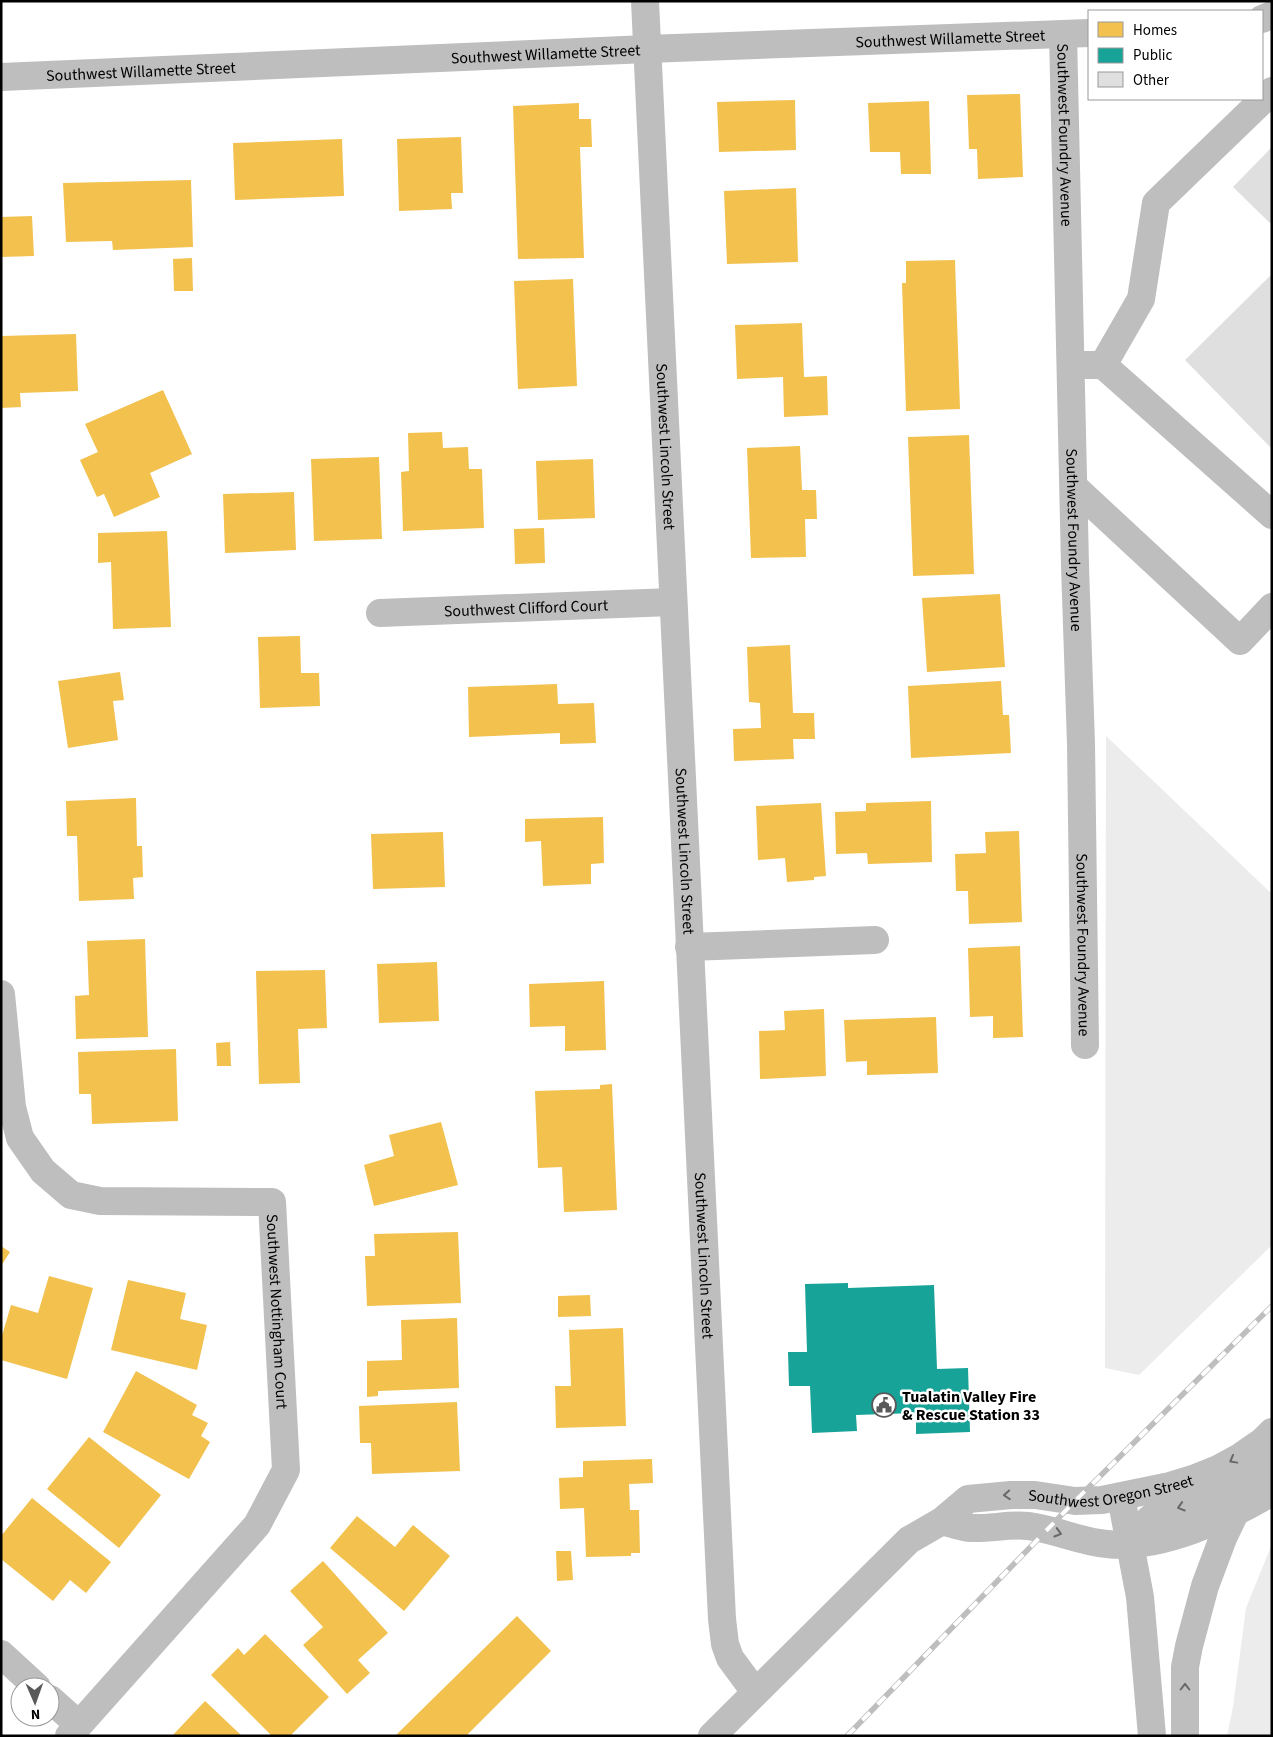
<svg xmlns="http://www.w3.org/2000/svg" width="1273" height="1737" font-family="'Source Sans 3',sans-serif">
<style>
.green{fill:#ececec}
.homes{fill:#f2c14e}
.public{fill:#17a398}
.building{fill:#dfdfdf}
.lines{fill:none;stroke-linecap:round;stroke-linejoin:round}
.minor{stroke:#bebebe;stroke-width:28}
.major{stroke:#bebebe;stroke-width:28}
.rail-casing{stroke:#bebebe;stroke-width:5.5}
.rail{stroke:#fff;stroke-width:4;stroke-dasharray:11;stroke-linecap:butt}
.oneway{stroke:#686868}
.labels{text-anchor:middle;stroke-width:5;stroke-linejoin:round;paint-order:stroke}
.street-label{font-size:16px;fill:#000;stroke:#fff}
.poi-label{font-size:16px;font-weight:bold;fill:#000;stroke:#fff;text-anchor:start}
</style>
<rect width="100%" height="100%" fill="#fff"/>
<path class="green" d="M 1106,736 L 1272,894 L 1272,1245 L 1139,1375 L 1105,1368 Z
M 1272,1544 L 1272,1736 L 1227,1736 L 1233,1707 L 1246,1608 Z"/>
<path class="homes" d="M 1020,94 L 1023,177 L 978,179 L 977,149 L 969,149 L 967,95 Z
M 795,100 L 796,150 L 719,152 L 717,102 Z
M 929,101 L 931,174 L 901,174 L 900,152 L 870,152 L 868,103 Z
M 579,103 L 579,119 L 591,119 L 592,147 L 580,147 L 584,258 L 518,259 L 513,106 Z
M 461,137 L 463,193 L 451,193 L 452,209 L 399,211 L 397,139 Z
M 342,139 L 344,196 L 235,200 L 233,143 Z
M 191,180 L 193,247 L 113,250 L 112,241 L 66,242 L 63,183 Z
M 796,188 L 798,262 L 727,264 L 724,191 Z
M 32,216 L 34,256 L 1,257 L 1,217 Z
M 192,258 L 193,291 L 174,291 L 173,259 Z
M 955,260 L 960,409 L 906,411 L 902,283 L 906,283 L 906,261 Z
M 573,279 L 577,386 L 518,389 L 514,281 Z
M 802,323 L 804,377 L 827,376 L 828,415 L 784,417 L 783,377 L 737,379 L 735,325 Z
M 76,334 L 78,391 L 20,393 L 21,407 L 1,408 L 1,336 Z
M 163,390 L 192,454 L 150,473 L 160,497 L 114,517 L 104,494 L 97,497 L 80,460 L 98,452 L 85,424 Z
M 442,432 L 443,448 L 468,447 L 469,469 L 482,469 L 484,528 L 403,531 L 401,472 L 409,471 L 408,433 Z
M 969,435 L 974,574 L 913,576 L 908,437 Z
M 800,446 L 802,490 L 816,490 L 817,519 L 805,519 L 806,557 L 751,558 L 747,448 Z
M 379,457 L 382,539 L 314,541 L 311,459 Z
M 593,459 L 595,518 L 538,520 L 536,461 Z
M 294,492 L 296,550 L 225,553 L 223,494 Z
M 544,528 L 545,563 L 515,564 L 514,529 Z
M 167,531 L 171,627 L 113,629 L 111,562 L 98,563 L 98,533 Z
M 1000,594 L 1005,667 L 927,672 L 922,598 Z
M 300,636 L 301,673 L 319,673 L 320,706 L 260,708 L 258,637 Z
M 790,645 L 793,713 L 814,713 L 815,739 L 793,739 L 794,759 L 734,761 L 733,729 L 761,728 L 760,703 L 749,702 L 747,647 Z
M 120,672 L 124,700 L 113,701 L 118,740 L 68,748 L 58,681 Z
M 1001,681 L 1003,715 L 1009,715 L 1011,753 L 911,758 L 908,686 Z
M 557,684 L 558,704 L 594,703 L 596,743 L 560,744 L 560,733 L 469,737 L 468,687 Z
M 136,798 L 137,846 L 142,846 L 143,877 L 133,878 L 134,899 L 79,901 L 77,836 L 67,836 L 66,801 Z
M 931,801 L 932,862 L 868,864 L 867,853 L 836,854 L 835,812 L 866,811 L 866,803 Z
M 821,803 L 826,876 L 814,877 L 814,880 L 787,882 L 785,858 L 758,860 L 756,806 Z
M 603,817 L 604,863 L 591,864 L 591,884 L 543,886 L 541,841 L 525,842 L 525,819 Z
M 1019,831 L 1022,922 L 969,924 L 968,891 L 956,891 L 955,854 L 986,853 L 985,832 Z
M 443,832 L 445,887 L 373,889 L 371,834 Z
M 145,939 L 148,1037 L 76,1039 L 75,996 L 89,995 L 87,941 Z
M 1020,946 L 1023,1037 L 993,1038 L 993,1016 L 970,1017 L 968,948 Z
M 437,962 L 439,1021 L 379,1023 L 377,964 Z
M 325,970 L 327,1028 L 298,1029 L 300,1083 L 259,1084 L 256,971 Z
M 604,981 L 606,1050 L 565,1051 L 565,1026 L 530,1027 L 529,984 Z
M 824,1009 L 826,1076 L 760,1079 L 759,1031 L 785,1030 L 784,1011 Z
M 936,1017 L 938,1073 L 867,1075 L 867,1061 L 846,1062 L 844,1020 Z
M 230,1042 L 231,1066 L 217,1066 L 216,1043 Z
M 176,1049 L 178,1121 L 92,1124 L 91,1094 L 79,1094 L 78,1052 Z
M 612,1084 L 617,1210 L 564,1212 L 562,1167 L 538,1168 L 535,1091 L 600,1089 L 600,1085 Z
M 441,1122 L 458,1185 L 374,1206 L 364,1165 L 394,1156 L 389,1135 Z
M 458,1232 L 461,1303 L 367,1306 L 365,1256 L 375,1256 L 374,1234 Z
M 1,1246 L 10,1252 L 1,1266 Z
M 49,1276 L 93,1288 L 67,1379 L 1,1360 L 1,1339 L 11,1305 L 38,1313 Z
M 128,1280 L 186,1293 L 180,1319 L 207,1325 L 197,1370 L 111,1350 Z
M 590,1295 L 591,1316 L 558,1317 L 558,1296 Z
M 457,1318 L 459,1388 L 378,1391 L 378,1396 L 367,1397 L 367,1361 L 402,1360 L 401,1320 Z
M 623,1328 L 626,1426 L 556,1428 L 555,1386 L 571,1386 L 569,1330 Z
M 136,1371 L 197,1405 L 192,1415 L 208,1423 L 201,1436 L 210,1442 L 189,1479 L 103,1432 Z
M 457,1402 L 460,1471 L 372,1474 L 371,1443 L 360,1443 L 359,1406 Z
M 89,1437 L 161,1495 L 119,1548 L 47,1489 Z
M 652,1459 L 653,1483 L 629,1484 L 630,1510 L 639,1510 L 640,1553 L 631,1553 L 631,1556 L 586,1557 L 584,1508 L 560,1509 L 559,1478 L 583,1477 L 583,1461 Z
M 32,1498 L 111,1562 L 86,1593 L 70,1580 L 53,1601 L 1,1559 L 1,1536 Z
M 357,1516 L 395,1547 L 413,1525 L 450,1556 L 404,1611 L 330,1548 Z
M 556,1551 L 571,1551 L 573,1580 L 557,1581 Z
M 323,1561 L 388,1633 L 358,1660 L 370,1673 L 347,1694 L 303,1645 L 323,1627 L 290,1591 Z
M 517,1616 L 551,1651 L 466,1736 L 395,1736 Z
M 265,1634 L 329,1697 L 290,1736 L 272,1736 L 211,1675 L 238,1648 L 244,1655 Z
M 205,1701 L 242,1736 L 172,1736 Z"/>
<path class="public" d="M 848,1283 L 848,1288 L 934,1285 L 937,1369 L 968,1368 L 970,1432 L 916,1434 L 916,1413 L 856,1415 L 857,1431 L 812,1433 L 810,1386 L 789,1386 L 788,1352 L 807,1352 L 805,1284 Z"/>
<path class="building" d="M 1272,147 L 1272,225 L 1233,187 Z
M 1272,274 L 1272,449 L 1185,360 Z"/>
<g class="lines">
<g class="minor">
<path id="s1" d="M 645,1 L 722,1619 L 725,1644 L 730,1658 L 755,1692"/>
<path d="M 1262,19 L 1272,15"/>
<path id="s2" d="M 1063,34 L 1075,566 L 1081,744 L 1085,1045"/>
<path id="s3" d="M 1,77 L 647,49 L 1089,33"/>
<path d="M 1085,365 L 1103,365 L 1272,515"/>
<path d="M 1103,365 L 1141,299 L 1156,203 L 1272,91"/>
<path d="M 1074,487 L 1240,641 L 1272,607"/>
<path id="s4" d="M 380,613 L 672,602"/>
<path d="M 689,947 L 875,940"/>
<path id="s5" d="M 1,994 L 12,1107 L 20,1138 L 43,1171 L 71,1195 L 100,1201 L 272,1202 L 286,1470 L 257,1525 L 69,1736"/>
<path d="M 1,1654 L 37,1687"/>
<path d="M 50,1699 L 78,1724"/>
</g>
<g class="major">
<path d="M 1121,1497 L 1140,1597 L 1152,1736"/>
<path d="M 942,1521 C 951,1523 962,1528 971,1528 C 990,1529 1009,1524 1028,1526 C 1055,1529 1080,1542 1107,1544 C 1158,1550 1229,1518 1272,1492"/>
<path d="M 1130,1544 C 1137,1534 1144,1522 1155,1515 C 1166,1508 1187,1505 1200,1501 C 1225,1492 1251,1479 1272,1462"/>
<path id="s6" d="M 712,1736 L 909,1540 L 942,1521 L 968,1499 L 1011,1495 L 1035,1495 L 1075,1501 L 1102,1500 L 1170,1486 L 1193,1479 L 1218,1469 L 1240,1457 L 1263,1441 L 1272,1432"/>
<path d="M 1185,1736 L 1185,1667 L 1189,1646 L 1205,1586 L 1223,1538 L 1235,1513"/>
</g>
<g class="rail-casing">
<path id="rail" d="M 847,1736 L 1075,1501 L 1272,1306"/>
</g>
<use href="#rail" class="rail"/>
</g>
<defs><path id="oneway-chevron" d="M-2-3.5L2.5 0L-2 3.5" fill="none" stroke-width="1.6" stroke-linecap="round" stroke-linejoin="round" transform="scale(1.25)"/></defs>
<g class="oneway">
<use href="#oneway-chevron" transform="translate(1233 1460) rotate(151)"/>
<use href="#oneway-chevron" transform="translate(1007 1495) rotate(176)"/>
<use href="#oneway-chevron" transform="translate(1181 1507) rotate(163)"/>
<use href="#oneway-chevron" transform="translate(1058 1533) rotate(16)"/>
<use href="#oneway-chevron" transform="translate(1185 1687) rotate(-90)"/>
</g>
<defs>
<g id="civic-ring" transform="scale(1.25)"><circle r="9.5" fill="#fff" stroke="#595959" stroke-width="1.5"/><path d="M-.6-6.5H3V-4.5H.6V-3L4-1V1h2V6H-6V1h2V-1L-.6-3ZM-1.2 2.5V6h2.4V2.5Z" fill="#595959"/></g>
</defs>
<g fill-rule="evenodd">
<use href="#civic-ring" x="884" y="1405"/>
</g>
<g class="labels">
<g class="street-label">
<text dy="6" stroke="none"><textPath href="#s3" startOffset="950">Southwest Willamette Street</textPath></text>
<text dy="6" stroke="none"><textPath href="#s3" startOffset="545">Southwest Willamette Street</textPath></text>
<text dy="6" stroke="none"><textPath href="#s3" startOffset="140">Southwest Willamette Street</textPath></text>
<text dy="6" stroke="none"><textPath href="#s2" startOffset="101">Southwest Foundry Avenue</textPath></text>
<text dy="6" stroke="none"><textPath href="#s1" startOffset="446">Southwest Lincoln Street</textPath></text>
<text dy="6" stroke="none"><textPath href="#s2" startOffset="506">Southwest Foundry Avenue</textPath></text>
<text dy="6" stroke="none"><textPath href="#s4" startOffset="146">Southwest Clifford Court</textPath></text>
<text dy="6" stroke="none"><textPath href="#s1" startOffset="851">Southwest Lincoln Street</textPath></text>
<text dy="6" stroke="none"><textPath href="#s2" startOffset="911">Southwest Foundry Avenue</textPath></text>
<text dy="6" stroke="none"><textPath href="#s1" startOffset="1256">Southwest Lincoln Street</textPath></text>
<text dy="6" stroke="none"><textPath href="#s5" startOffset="534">Southwest Nottingham Court</textPath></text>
<text dy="6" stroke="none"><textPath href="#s6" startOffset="494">Southwest Oregon Street</textPath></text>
</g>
<g class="poi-label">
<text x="902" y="1402">Tualatin Valley Fire<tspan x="902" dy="18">&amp; Rescue Station 33</tspan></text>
</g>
</g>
<rect width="1273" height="1737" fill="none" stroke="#000000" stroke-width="5"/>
<rect x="1088" y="10" width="175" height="90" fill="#ffffff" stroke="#999999"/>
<rect x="1098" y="22" width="25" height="15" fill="#f2c14e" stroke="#999999"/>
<text x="1133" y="35" font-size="15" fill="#000000">Homes</text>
<rect x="1098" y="48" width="25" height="15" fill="#17a398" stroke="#999999"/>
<text x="1133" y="60" font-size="15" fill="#000000">Public</text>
<rect x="1098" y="72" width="25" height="15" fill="#dfdfdf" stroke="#999999"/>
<text x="1133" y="85" font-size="15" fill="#000000">Other</text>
<g transform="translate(35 1702) rotate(178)"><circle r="24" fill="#ffffff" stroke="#999999"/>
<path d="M0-4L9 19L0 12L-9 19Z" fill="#595959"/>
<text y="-8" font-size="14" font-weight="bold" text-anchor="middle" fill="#000000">N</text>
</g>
</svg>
